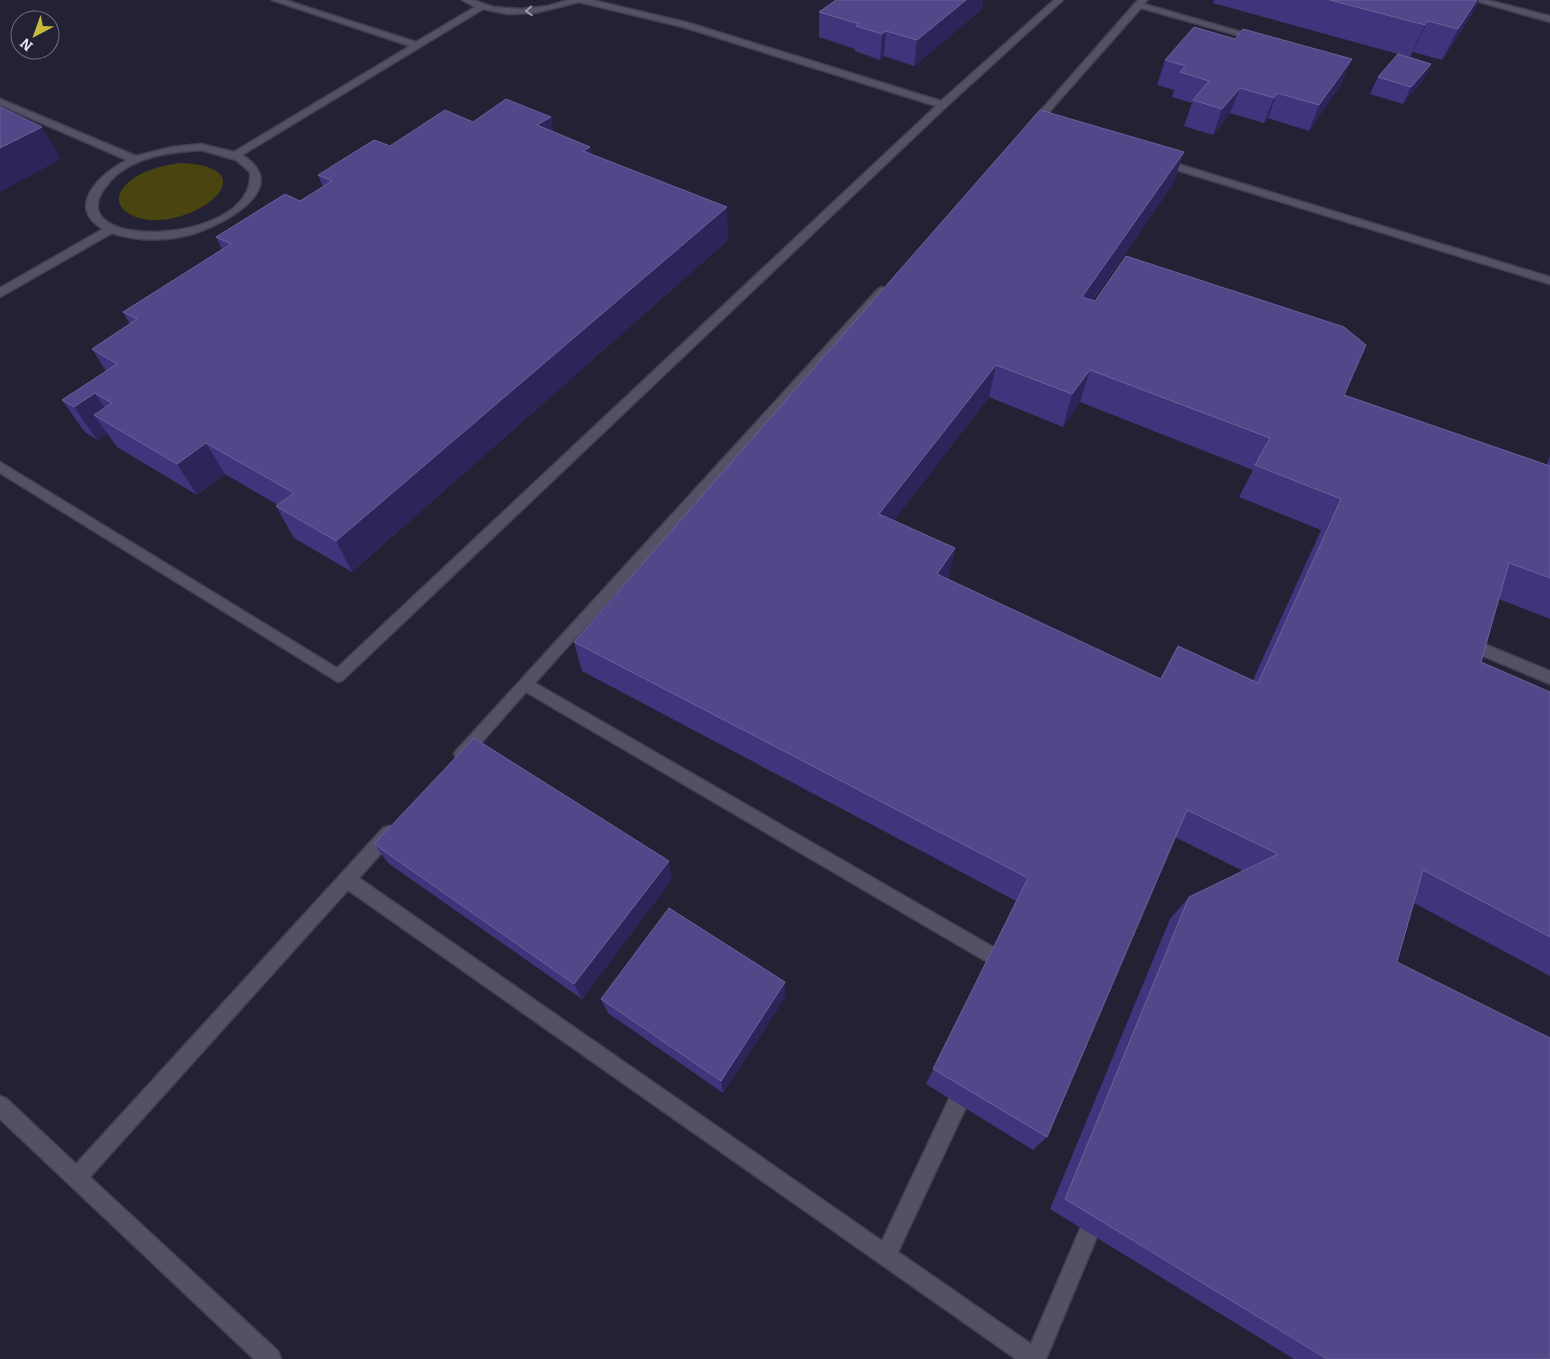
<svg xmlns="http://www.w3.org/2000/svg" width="1550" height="1359" font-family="Bitter,serif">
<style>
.green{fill:#494410}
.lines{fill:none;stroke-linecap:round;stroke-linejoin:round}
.minor-casing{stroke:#414050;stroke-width:3}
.minor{fill:#525166;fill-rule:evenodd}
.wall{fill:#42347c;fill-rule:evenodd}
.shaded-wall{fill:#2e245a}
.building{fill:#544789;stroke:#6b609a;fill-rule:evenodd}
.oneway{stroke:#9c9cad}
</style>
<rect width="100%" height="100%" fill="#232235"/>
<path class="green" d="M 181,163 C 267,167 203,224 150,220 C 118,217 106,195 137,176 C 151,168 166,165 181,163 Z"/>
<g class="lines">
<g class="minor-casing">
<path id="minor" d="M 272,0 L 285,0 L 416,42 L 475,7 L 462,0 L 473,0 L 493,7 L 521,9 L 548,6 L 568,0 L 592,0 L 689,23 L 941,101 L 1054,0 L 1063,0 L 946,107 L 343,680 L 338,682 L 0,473 L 0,462 L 337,668 L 936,106 L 683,27 L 579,2 L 535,13 L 507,14 L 483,9 L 242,155 C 297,189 216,229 185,236 C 161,241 136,241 112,233 L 0,297 L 0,288 L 103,229 C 64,207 102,172 127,160 L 0,105 L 0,99 L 136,156 L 172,147 L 201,144 L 234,152 L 410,46 ZM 201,150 L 236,160 L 250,172 C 257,247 52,252 107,185 C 128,157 169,152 201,150 Z
M 1138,0 L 1147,0 L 1144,4 L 1262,38 L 1258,41 L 1141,8 L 1035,128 L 1029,128 L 1029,124 Z
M 1473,0 L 1487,0 L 1550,16 L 1550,22 Z
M 1161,159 L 1550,277 L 1550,284 L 1157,164 L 1157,160 Z
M 882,287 L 888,291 L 886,293 L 535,683 L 1012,958 L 1015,964 L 1012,970 L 1006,973 L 526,692 L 468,758 L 462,760 L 456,758 L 454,753 L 878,289 Z
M 1467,637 L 1550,671 L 1550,684 L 1462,647 L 1460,643 L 1462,639 Z
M 389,826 L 395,828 L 397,833 L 395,838 L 359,878 L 882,1241 L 959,1078 L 966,1076 L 973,1078 L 975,1085 L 973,1092 L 898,1252 L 1031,1344 L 1089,1208 L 1096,1205 L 1103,1208 L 1106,1215 L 1046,1359 L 1016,1359 L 348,890 L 90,1177 L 278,1351 L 281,1359 L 254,1359 L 0,1119 L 0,1096 L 7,1099 L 76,1164 L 383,828 Z"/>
</g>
<use href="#minor" class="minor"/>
</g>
<path class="wall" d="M 836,0 L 983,0 L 981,10 L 914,66 L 884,56 L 880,60 L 855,51 L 855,49 L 819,37 L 819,12 Z
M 1214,0 L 1479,0 L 1472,14 L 1442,60 L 1413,52 L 1410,57 L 1431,64 L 1422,81 L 1403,104 L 1370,94 L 1378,77 L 1398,54 L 1213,3 Z
M 1165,60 L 1341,84 L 1309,131 L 1268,118 L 1264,123 L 1230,113 L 1213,135 L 1184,126 L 1192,103 L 1172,97 L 1174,90 L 1157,85 Z
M 551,117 L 553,132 L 591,154 L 728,240 L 352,572 L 294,538 L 276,506 L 278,505 L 225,474 L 197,495 L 117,447 L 107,433 L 97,440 L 85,432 L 62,400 L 106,371 L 92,349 L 130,324 L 123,312 L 222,249 L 216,237 L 300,201 L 323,187 L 318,175 L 390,146 L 473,122 Z
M 1184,152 L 1173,184 L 1093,300 L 1344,395 L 1547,465 L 1550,455 L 1550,619 L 1499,599 L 1481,662 L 1550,692 L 1550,976 L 1414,903 L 1397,962 L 1550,1359 L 1294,1359 L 1050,1209 L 1170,919 L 1189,897 L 1243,871 L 1175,837 L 1047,1137 L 1033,1150 L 926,1084 L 1016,901 L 582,671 L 574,642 ZM 989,397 L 1063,427 L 1080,402 L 1253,470 L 1239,497 L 1321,530 L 1253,680 L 1178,646 L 1160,679 L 948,579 L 955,548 L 894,520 Z
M 374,844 L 672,879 L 582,999 L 388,863 Z
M 785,982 L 785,997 L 723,1093 L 608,1013 L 601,999 Z"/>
<path class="shaded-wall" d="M 966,0 L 983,0 L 981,10 L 914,66 L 917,40 Z
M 1477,0 L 1479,0 L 1472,14 L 1442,60 L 1458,29 Z
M 1428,21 L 1413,52 L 1410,57 L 1425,25 Z
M 886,31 L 884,56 L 880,60 L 882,34 Z
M 1352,59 L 1341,84 L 1309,131 L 1319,105 Z
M 1431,64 L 1422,81 L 1403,104 L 1411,87 Z
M 1240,88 L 1230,113 L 1213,135 L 1222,109 Z
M 1277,93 L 1268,118 L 1264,123 L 1274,98 Z
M 551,117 L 556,149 L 537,125 Z
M 42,127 L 61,159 L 0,192 L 0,148 Z
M 590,147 L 594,180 L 583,151 Z
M 1184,152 L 1173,184 L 1072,329 L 1082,297 Z
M 727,207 L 728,240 L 352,572 L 336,541 Z
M 996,365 L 989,397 L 875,545 L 879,514 Z
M 1090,370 L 1080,402 L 1063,427 L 1072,394 Z
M 95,393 L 117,426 L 94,415 L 107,433 L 97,440 L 74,407 Z
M 206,443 L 225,474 L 197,495 L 177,464 Z
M 955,548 L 948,578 L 931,604 L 937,574 Z
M 669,861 L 672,879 L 582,999 L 574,984 Z
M 785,982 L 785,997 L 723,1093 L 721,1081 Z"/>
<path class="building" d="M 836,0 L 966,0 L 917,40 L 886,31 L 882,34 L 856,26 L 859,24 L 819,12 Z
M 1330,0 L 1477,0 L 1458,29 L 1428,21 L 1425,25 Z
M 1194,27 L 1235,39 L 1243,29 L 1352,59 L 1319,105 L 1277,93 L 1274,98 L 1240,88 L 1222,109 L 1193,100 L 1209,81 L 1180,72 L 1185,66 L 1165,60 Z
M 1398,54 L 1431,64 L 1411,87 L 1378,77 Z
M 506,99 L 551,117 L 537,125 L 590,147 L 583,151 L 727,207 L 336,541 L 276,506 L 294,493 L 206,443 L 177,464 L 94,415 L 112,403 L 95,393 L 74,407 L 62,400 L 117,364 L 92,349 L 137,319 L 123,312 L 231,244 L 216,237 L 285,194 L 300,201 L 332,181 L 318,175 L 374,140 L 390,146 L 445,110 L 473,122 Z
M 0,107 L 42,127 L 0,148 Z
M 1040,110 L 1184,152 L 1082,297 L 1095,301 L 1126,256 L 1344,327 L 1366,345 L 1344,395 L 1550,466 L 1550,578 L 1509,563 L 1481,662 L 1550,692 L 1550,937 L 1423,870 L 1397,962 L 1550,1038 L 1550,1359 L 1327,1359 L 1065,1199 L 1189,897 L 1278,854 L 1187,810 L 1047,1137 L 933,1069 L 1028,878 L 574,642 ZM 996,365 L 1072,394 L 1090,370 L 1270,438 L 1255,465 L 1341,499 L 1258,683 L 1178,646 L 1161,679 L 937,574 L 955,548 L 879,514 Z
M 474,738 L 669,861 L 574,984 L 374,844 Z
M 669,908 L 785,982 L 721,1081 L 601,999 Z"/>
<defs><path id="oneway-chevron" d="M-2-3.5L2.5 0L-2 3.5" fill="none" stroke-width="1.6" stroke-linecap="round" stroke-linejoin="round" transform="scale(1.25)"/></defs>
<use class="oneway" href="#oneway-chevron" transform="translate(529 11) rotate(176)"/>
<g transform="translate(35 35) rotate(221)"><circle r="24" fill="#232235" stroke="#717181"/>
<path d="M0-4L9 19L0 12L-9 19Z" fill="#c8bb3b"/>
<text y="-8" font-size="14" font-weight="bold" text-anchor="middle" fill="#e7e7f4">N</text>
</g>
</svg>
